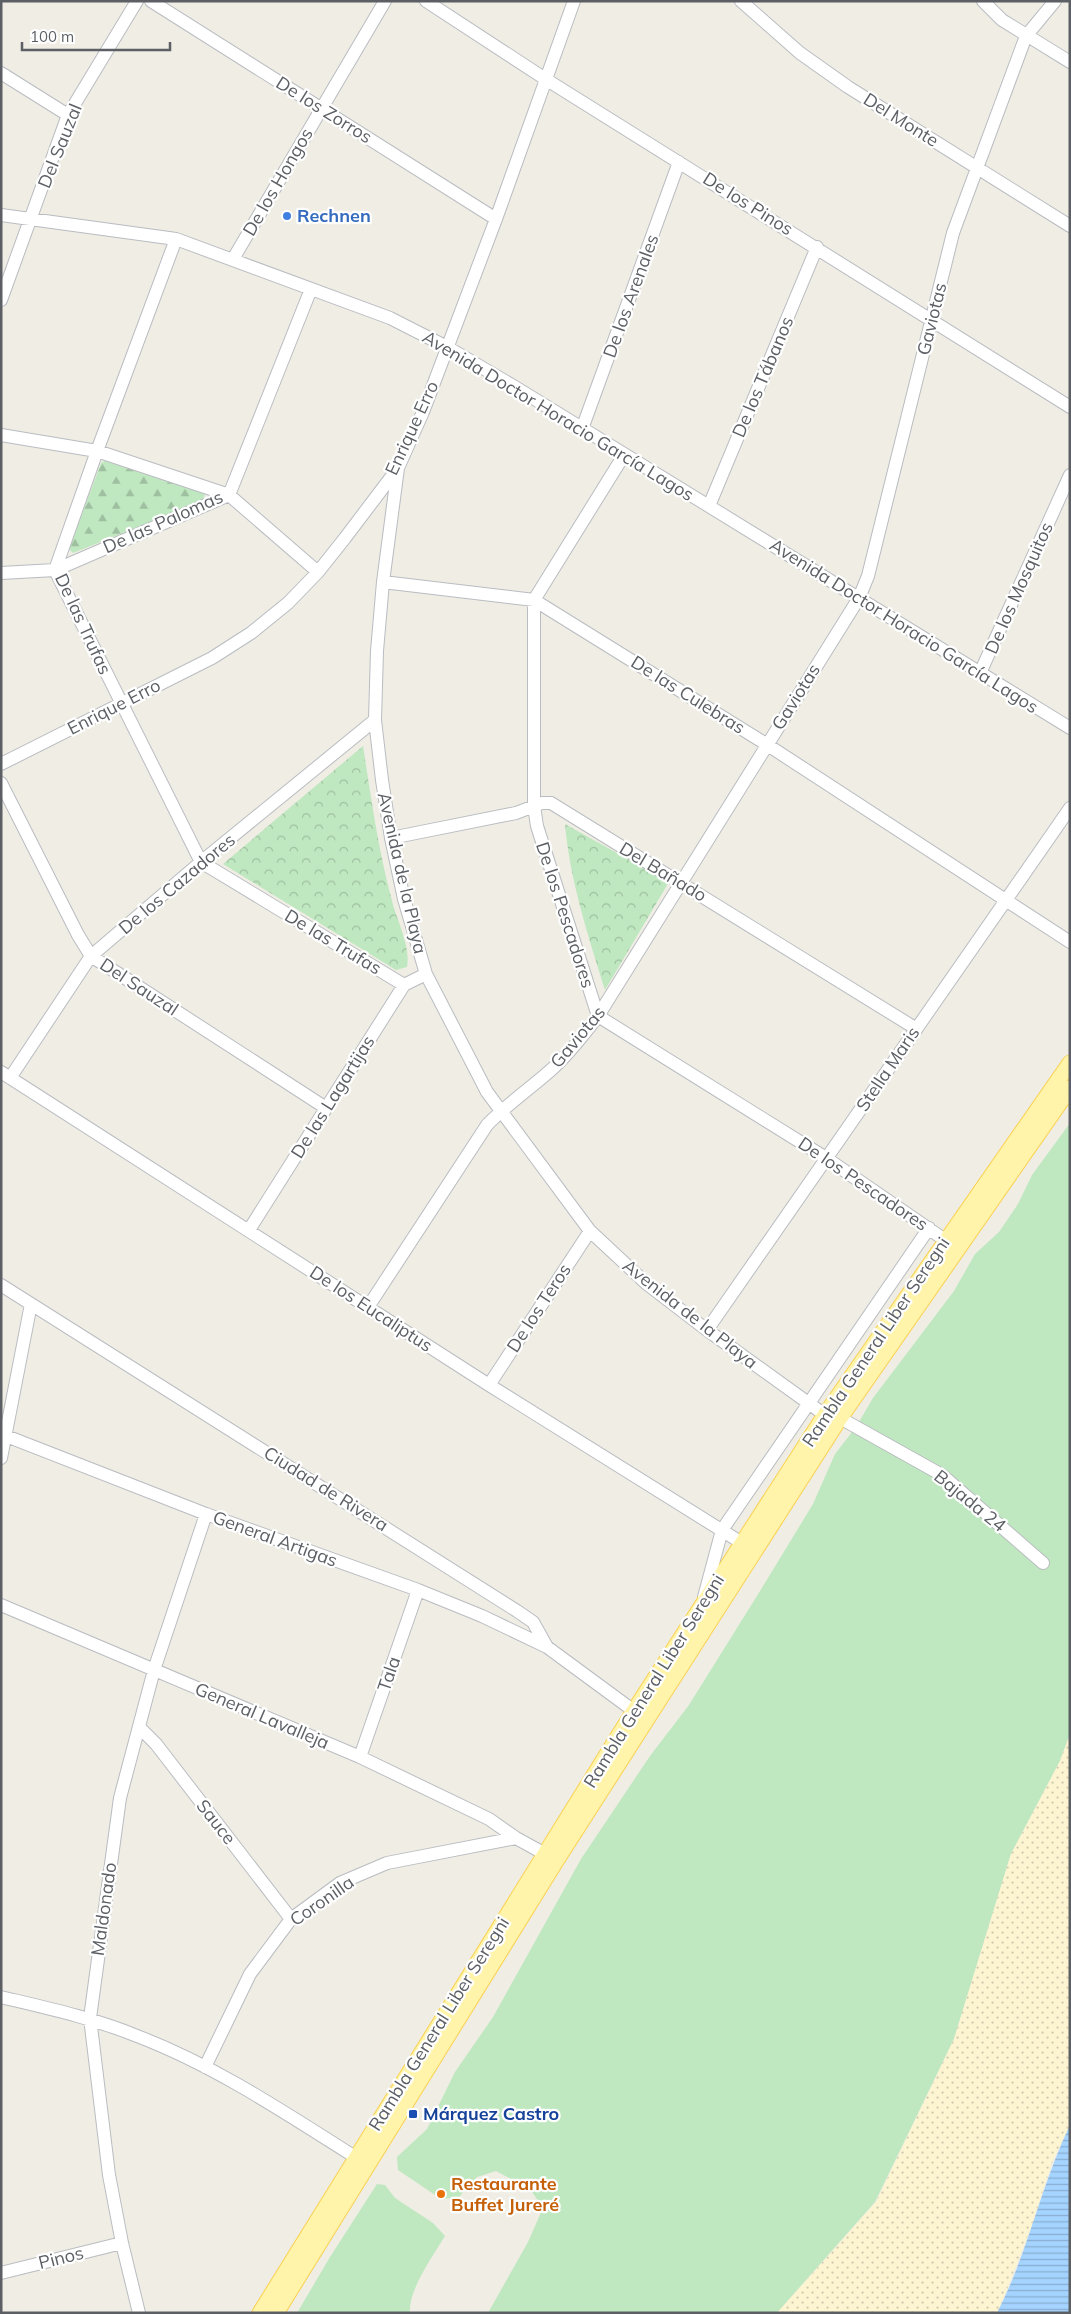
<svg xmlns="http://www.w3.org/2000/svg" width="1071" height="2314" font-family="Mulish,sans-serif">
<style>
.green{fill:#bfe8c0}
.forest{fill:url(#forest-firs)}
.sand{fill:url(#sand-dots)}
.park{fill:url(#park-crowns)}
.water{fill:url(#water-rules)}
.lines{fill:none;stroke-linecap:round;stroke-linejoin:round}
.minor-casing{stroke:#b9bcc1;stroke-width:14}
.major-casing{stroke:#fad152;stroke-width:17}
.minor{stroke:#fff;stroke-width:12}
.major{stroke:#fff4a9;stroke-width:15}
.shop-dot{fill:#3f7fe0;stroke:#fff;stroke-width:2}
.transit-dot{fill:#1a4fb4;stroke:#fff;stroke-width:2}
.food-dot{fill:#e8710a;stroke:#fff;stroke-width:2}
.labels{text-anchor:middle;stroke-width:4.5;stroke-linejoin:round;paint-order:stroke}
.street-label{font-size:18px;fill:#5c6065;stroke:#fff}
.shop-label{font-size:18px;font-weight:bold;fill:#366cbe;stroke:#fff;text-anchor:start}
.transit-label{font-size:18px;font-weight:bold;fill:#164399;stroke:#fff;text-anchor:start}
.food-label{font-size:18px;font-weight:bold;fill:#c56008;stroke:#fff;text-anchor:start}
</style>
<defs>
<pattern id="forest-firs" width="22" height="20" patternUnits="userSpaceOnUse" patternTransform="scale(1.25)"><rect width="22" height="20" fill="#bfe8c0"/><path d="M5 1l3.5 6h-7zM16 11l3.5 6h-7z" fill="#9ebfa0"/></pattern>
<pattern id="sand-dots" width="8" height="8" patternUnits="userSpaceOnUse" patternTransform="scale(1.25)"><rect width="8" height="8" fill="#fdf4d2"/><path d="M2 2h.1M6 6h.1" fill="none" stroke="#d0c9ae" stroke-width="1.8" stroke-linecap="round"/></pattern>
<pattern id="park-crowns" width="20" height="18" patternUnits="userSpaceOnUse" patternTransform="scale(1.25)"><rect width="20" height="18" fill="#bfe8c0"/><path d="M2 6a3 3 0 1 1 6 0M12 15a3 3 0 1 1 6 0" fill="none" stroke="#9ebfa0"/></pattern>
<pattern id="water-rules" width="6" height="5" patternUnits="userSpaceOnUse" patternTransform="scale(1.25)"><rect width="6" height="5" fill="#a4d4ff"/><path d="M0 2.5h6" fill="none" stroke="#89afd2"/></pattern>
</defs>
<rect width="100%" height="100%" fill="#efede4"/>
<path class="green" d="M 1070,1123 L 1070,1734 L 1060,1761 L 1011,1854 L 954,2039 L 875,2202 L 777,2313 L 488,2313 L 528,2242 L 543,2208 L 530,2189 L 496,2171 L 477,2177 L 459,2197 L 441,2199 L 398,2170 L 397,2157 L 427,2129 L 455,2072 L 493,2017 L 581,1859 L 650,1756 L 689,1705 L 760,1591 L 813,1504 L 835,1454 L 856,1427 L 873,1398 L 954,1291 L 975,1254 L 999,1232 L 1018,1204 L 1032,1175 Z
M 377,2184 L 385,2185 L 395,2198 L 433,2223 L 445,2236 C 433,2256 408,2290 410,2313 L 297,2313 L 330,2257 Z"/>
<path class="forest" d="M 105,461 L 205,494 L 203,501 L 73,553 L 69,549 L 101,463 Z"/>
<path class="sand" d="M 1070,1734 L 1070,2125 L 1053,2160 L 1031,2228 L 1000,2307 L 997,2313 L 777,2313 L 876,2202 L 954,2039 L 1011,1854 L 1060,1761 Z"/>
<path class="park" d="M 363,746 C 371,797 378,848 391,897 C 396,920 411,945 407,967 L 396,970 L 223,864 Z
M 565,824 L 669,882 L 605,990 C 588,935 570,881 565,824 Z"/>
<path class="water" d="M 1070,2125 L 1070,2313 L 997,2313 C 1028,2253 1041,2185 1070,2125 Z"/>
<g class="lines">
<g class="minor-casing">
<path id="minor" d="M 151,1 L 496,219
M 426,1 L 547,80 L 1070,407
M 741,1 L 800,53 L 848,87 L 1070,226
M 983,1 L 1002,20 L 1070,62
M 1,73 L 68,115
M 1,215 L 176,239 L 390,318 L 447,347 L 515,387 L 1070,728
M 176,239 L 97,451 L 55,570 L 201,862 L 404,985
M 233,259 L 385,1
M 1,300 L 68,115 L 137,1
M 582,429 L 679,162
M 1,435 L 97,451 L 229,495 L 318,572
M 624,455 L 534,600 L 534,806 L 537,826 L 598,1016 L 826,1158 L 945,1240
M 398,468 L 383,582 L 377,651 L 375,720 L 382,780 L 391,838 L 404,899 L 426,974 L 487,1092 L 590,1231 L 647,1284 L 707,1330 L 825,1415
M 709,506 L 817,247
M 1,573 L 55,570 L 229,495 L 311,289
M 383,582 L 534,600 L 766,744 L 1070,942
M 980,673 L 1070,475
M 1,764 L 212,658 L 251,633 L 288,603 L 318,572 L 345,538 L 398,468 L 423,412 L 496,219 L 574,1
M 1,783 L 78,935 L 91,956 L 326,1108
M 391,838 L 516,813 L 542,803 L 551,803 L 915,1028
M 1,1072 L 489,1385 L 742,1543
M 10,1078 L 91,956 L 201,862 L 375,720
M 249,1230 L 404,985 L 426,974
M 1,1285 L 517,1611 L 533,1622 L 547,1647 L 634,1711
M 368,1307 L 487,1125 C 507,1104 531,1088 552,1069 C 570,1053 584,1034 598,1016 L 859,598 L 868,576 L 953,233 L 1026,36 L 1055,1
M 707,1330 L 1070,808
M 489,1385 L 590,1231
M 840,1418 L 942,1475 L 1043,1563
M 1,1434 L 206,1514 L 418,1590 L 482,1616 L 547,1647
M 1,1458 L 31,1304
M 704,1597 L 722,1530 L 929,1228
M 1,1605 L 360,1757 L 489,1819 L 516,1838 L 545,1854
M 140,1728 L 156,1744 L 291,1919
M 360,1757 L 418,1590
M 1,1997 C 47,2008 93,2018 137,2036 C 218,2067 290,2116 363,2162
M 205,2067 L 250,1974 L 291,1919 L 340,1883 L 387,1863 L 516,1838
M 1,2273 L 122,2243
M 139,2313 L 122,2243 L 109,2175 L 90,2018 L 120,1798 L 154,1670 L 206,1514"/>
</g>
<g class="major-casing">
<path id="major" d="M 260,2313 L 634,1711 L 825,1415 L 1070,1063
M 276,2313 L 556,1861 L 840,1418 L 1070,1088"/>
</g>
<use href="#minor" class="minor"/>
<use href="#major" class="major"/>
</g>
<circle class="shop-dot" cx="287" cy="216" r="5"/>
<rect class="transit-dot" x="408" y="2109" width="10" height="10" rx="2.5"/>
<circle class="food-dot" cx="441" cy="2194" r="5"/>
<g class="labels">
<g class="street-label">
<text transform="translate(324 110) rotate(32)" y="6">De los Zorros</text>
<text transform="translate(901 120) rotate(32)" y="6">Del Monte</text>
<text transform="translate(60 146) rotate(-68)" y="6">Del Sauzal</text>
<text transform="translate(278 182) rotate(-60)" y="6">De los Hongos</text>
<text transform="translate(748 204) rotate(32)" y="6">De los Pinos</text>
<text transform="translate(631 296) rotate(-70)" y="6">De los Arenales</text>
<text transform="translate(932 319) rotate(-76)" y="6">Gaviotas</text>
<text transform="translate(763 377) rotate(-67)" y="6">De los Tábanos</text>
<text transform="translate(558 416) rotate(31)" y="6">Avenida Doctor Horacio García Lagos</text>
<text transform="translate(412 428) rotate(-65)" y="6">Enrique Erro</text>
<text transform="translate(163 522) rotate(-24)" y="6">De las Palomas</text>
<text transform="translate(1019 588) rotate(-66)" y="6">De los Mosquitos</text>
<text transform="translate(83 624) rotate(65)" y="6">De las Trufas</text>
<text transform="translate(904 626) rotate(32)" y="6">Avenida Doctor Horacio García Lagos</text>
<text transform="translate(688 695) rotate(32)" y="6">De las Culebras</text>
<text transform="translate(796 697) rotate(-58)" y="6">Gaviotas</text>
<text transform="translate(114 707) rotate(-27)" y="6">Enrique Erro</text>
<text transform="translate(663 872) rotate(31)" y="6">Del Bañado</text>
<text transform="translate(402 873) rotate(77)" y="6">Avenida de la Playa</text>
<text transform="translate(177 884) rotate(-40)" y="6">De los Cazadores</text>
<text transform="translate(565 915) rotate(72)" y="6">De los Pescadores</text>
<text transform="translate(333 942) rotate(31)" y="6">De las Trufas</text>
<text transform="translate(139 987) rotate(33)" y="6">Del Sauzal</text>
<text transform="translate(578 1037) rotate(-50)" y="6">Gaviotas</text>
<text transform="translate(888 1069) rotate(-56)" y="6">Stella Maris</text>
<text transform="translate(333 1097) rotate(-58)" y="6">De las Lagartijas</text>
<text transform="translate(863 1184) rotate(34)" y="6">De los Pescadores</text>
<text transform="translate(539 1308) rotate(-57)" y="6">De los Teros</text>
<text transform="translate(371 1309) rotate(33)" y="6">De los Eucaliptus</text>
<text transform="translate(690 1314) rotate(38)" y="6">Avenida de la Playa</text>
<text transform="translate(876 1342) rotate(-56)" y="6">Rambla General Liber Seregni</text>
<text transform="translate(326 1489) rotate(32)" y="6">Ciudad de Rivera</text>
<text transform="translate(970 1501) rotate(39)" y="6">Bajada 24</text>
<text transform="translate(275 1539) rotate(20)" y="6">General Artigas</text>
<text transform="translate(389 1674) rotate(-71)" y="6">Tala</text>
<text transform="translate(654 1681) rotate(-58)" y="6">Rambla General Liber Seregni</text>
<text transform="translate(262 1716) rotate(23)" y="6">General Lavalleja</text>
<text transform="translate(216 1822) rotate(52)" y="6">Sauce</text>
<text transform="translate(322 1901) rotate(-35)" y="6">Coronilla</text>
<text transform="translate(104 1909) rotate(-82)" y="6">Maldonado</text>
<text transform="translate(439 2024) rotate(-58)" y="6">Rambla General Liber Seregni</text>
<text transform="translate(61 2258) rotate(-14)" y="6">Pinos</text>
</g>
<g class="shop-label">
<text x="297" y="222">Rechnen</text>
</g>
<g class="transit-label">
<text x="423" y="2120">Márquez Castro</text>
</g>
<g class="food-label">
<text x="451" y="2190">Restaurante<tspan x="451" dy="21">Buffet Jureré</tspan></text>
</g>
</g>
<rect width="1071" height="2314" fill="none" stroke="#5c6065" stroke-width="5"/>
<path d="M22 42v8h148v-8" fill="none" stroke="#5c6065" stroke-width="2.5"/>
<text x="30" y="42" font-size="15" fill="#5c6065" stroke="#ffffff" stroke-width="4" paint-order="stroke">100 m</text>
</svg>
